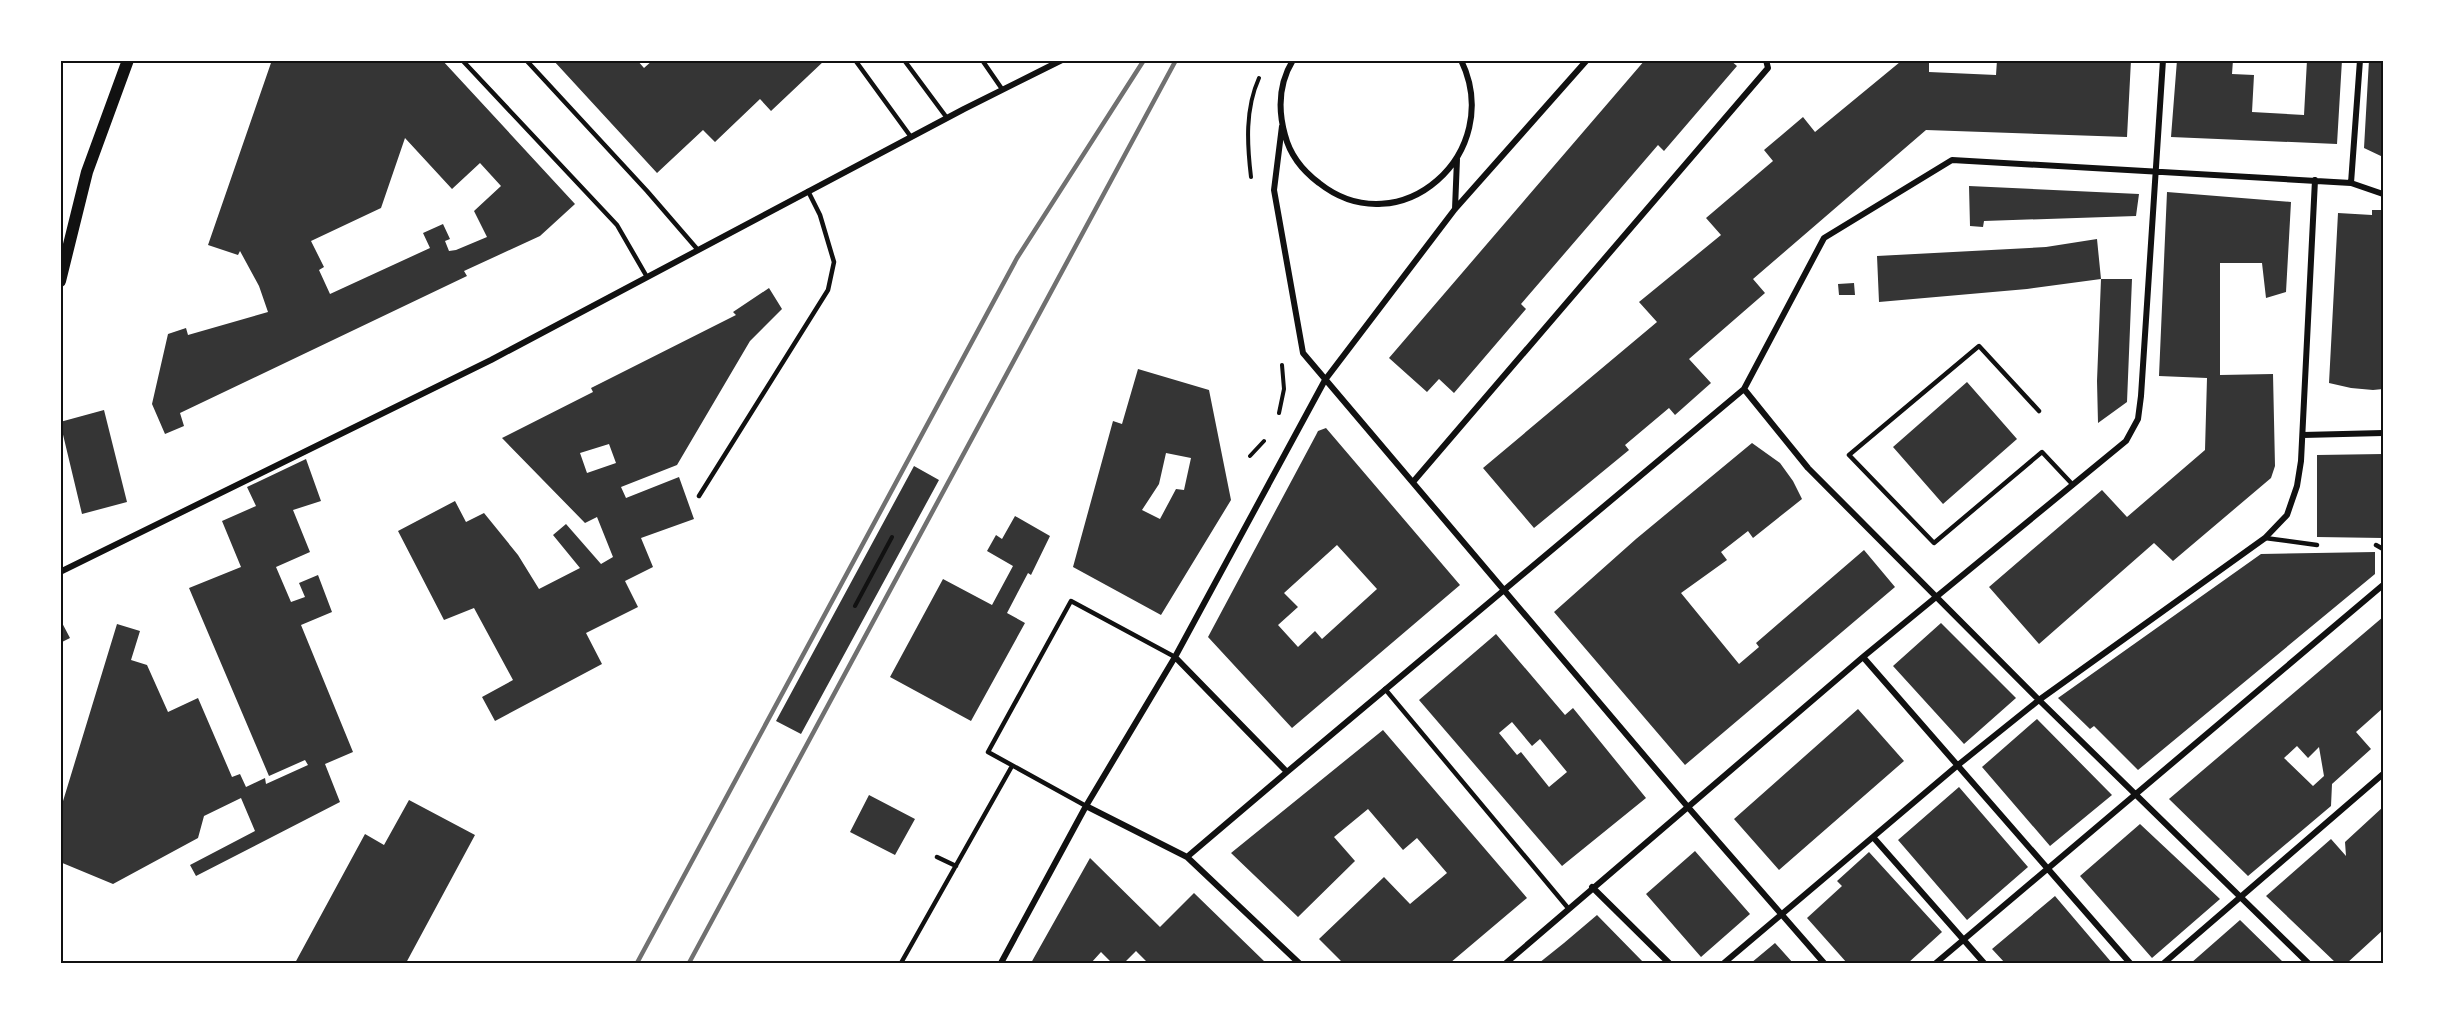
<svg xmlns="http://www.w3.org/2000/svg" width="2443" height="1023" font-family="Barlow,sans-serif">
<style>
.building{fill:#353535;fill-rule:evenodd}
.lines{fill:none;stroke-linecap:round;stroke-linejoin:round}
.path{stroke:#111;stroke-width:4}
.service{stroke:#111;stroke-width:4.5}
.minor{stroke:#111;stroke-width:6}
.secondary{stroke:#111;stroke-width:12}
.rail{stroke:#707070;stroke-width:4.5}
.neatline{fill:none;stroke:#111;stroke-width:2}
</style>
<rect width="100%" height="100%" fill="#fff"/>
<path class="building" d="M 272,60 L 442,60 L 575,204 L 540,236 L 464,271 L 467,276 L 180,413 L 184,426 L 165,434 L 152,404 L 168,334 L 186,328 L 188,335 L 268,312 L 259,286 L 240,251 L 238,255 L 208,245 ZM 405,138 L 452,189 L 480,163 L 501,186 L 474,211 L 487,237 L 456,250 L 449,251 L 445,241 L 450,239 L 443,224 L 423,233 L 430,248 L 330,294 L 319,270 L 324,267 L 311,241 L 381,208 Z
M 553,60 L 637,60 L 644,68 L 653,60 L 825,60 L 771,111 L 760,99 L 715,142 L 703,130 L 657,173 Z
M 1645,60 L 1730,60 L 1737,66 L 1664,151 L 1658,145 L 1521,304 L 1526,309 L 1454,393 L 1439,379 L 1427,392 L 1389,358 Z
M 1997,60 L 2131,60 L 2127,137 L 1926,130 L 1753,279 L 1765,293 L 1689,359 L 1711,383 L 1675,415 L 1669,408 L 1625,445 L 1629,450 L 1534,528 L 1483,468 L 1657,322 L 1639,302 L 1721,235 L 1706,218 L 1773,161 L 1764,150 L 1803,117 L 1815,132 L 1900,62 L 1929,63 L 1929,72 L 1996,75 Z
M 2177,60 L 2233,60 L 2232,74 L 2254,75 L 2252,112 L 2304,115 L 2307,60 L 2342,60 L 2337,144 L 2171,137 Z
M 2369,60 L 2383,60 L 2383,157 L 2364,148 Z
M 1969,186 L 2139,194 L 2136,216 L 1984,221 L 1983,227 L 1970,226 Z
M 2167,192 L 2291,202 L 2286,292 L 2266,298 L 2262,263 L 2220,263 L 2220,375 L 2273,374 L 2275,466 L 2271,478 L 2173,561 L 2154,543 L 2039,644 L 1989,587 L 2102,490 L 2127,517 L 2205,450 L 2207,378 L 2159,376 Z
M 2372,210 L 2383,210 L 2383,389 L 2373,390 L 2351,388 L 2329,383 L 2338,213 L 2372,215 Z
M 2097,239 L 2101,279 L 2132,279 L 2127,402 L 2098,423 L 2097,381 L 2101,279 L 2027,289 L 1879,302 L 1877,256 L 2046,247 Z
M 1854,283 L 1855,295 L 1839,295 L 1838,284 Z
M 769,288 L 782,309 L 750,341 L 677,465 L 621,487 L 626,498 L 679,477 L 694,519 L 641,538 L 653,567 L 625,581 L 638,607 L 586,633 L 602,664 L 495,721 L 482,697 L 513,680 L 474,608 L 444,620 L 398,531 L 455,501 L 466,522 L 484,513 L 518,555 L 539,589 L 580,568 L 553,535 L 566,524 L 601,564 L 613,557 L 597,517 L 585,523 L 502,438 L 593,392 L 591,388 L 603,382 L 736,315 L 733,312 ZM 609,444 L 616,463 L 587,473 L 580,453 Z
M 1138,369 L 1209,390 L 1231,500 L 1161,615 L 1073,567 L 1113,421 L 1122,424 ZM 1166,453 L 1191,458 L 1184,490 L 1176,489 L 1160,519 L 1142,510 L 1159,484 Z
M 1967,382 L 2017,439 L 1943,504 L 1893,447 Z
M 104,410 L 127,502 L 82,514 L 60,422 Z
M 1326,428 L 1460,585 L 1292,728 L 1208,637 L 1316,435 L 1318,431 ZM 1337,545 L 1377,589 L 1322,639 L 1315,631 L 1298,647 L 1278,625 L 1298,607 L 1284,593 Z
M 1752,443 L 1780,463 L 1793,481 L 1802,499 L 1753,538 L 1748,531 L 1721,552 L 1727,560 L 1681,593 L 1739,664 L 1759,647 L 1756,643 L 1864,550 L 1895,587 L 1685,765 L 1554,612 L 1636,539 Z
M 2383,454 L 2383,538 L 2317,537 L 2317,455 Z
M 306,459 L 321,501 L 293,510 L 310,552 L 276,567 L 291,602 L 305,597 L 299,583 L 318,575 L 332,612 L 301,625 L 353,752 L 325,764 L 340,802 L 196,876 L 190,865 L 255,831 L 241,798 L 204,816 L 198,838 L 113,884 L 60,862 L 60,811 L 117,624 L 140,631 L 131,660 L 147,665 L 168,712 L 198,698 L 232,777 L 240,774 L 246,787 L 265,778 L 266,784 L 308,765 L 305,760 L 269,776 L 189,588 L 241,567 L 222,521 L 256,506 L 247,487 Z
M 914,466 L 939,480 L 801,734 L 776,721 Z
M 1015,516 L 1050,536 L 1031,575 L 1028,573 L 1007,613 L 1025,623 L 971,721 L 890,677 L 943,579 L 992,605 L 1013,566 L 987,551 L 996,535 L 1002,539 Z
M 2375,552 L 2375,574 L 2138,770 L 2094,726 L 2090,729 L 2058,698 L 2261,554 Z
M 2383,617 L 2383,708 L 2356,732 L 2371,749 L 2332,784 L 2331,806 L 2248,876 L 2169,799 ZM 2297,746 L 2308,758 L 2319,747 L 2324,776 L 2313,786 L 2284,758 Z
M 60,619 L 70,638 L 60,643 Z
M 1941,623 L 2016,698 L 1964,744 L 1893,666 Z
M 1496,634 L 1565,715 L 1573,708 L 1646,798 L 1562,866 L 1419,700 ZM 1512,722 L 1532,746 L 1540,739 L 1567,772 L 1549,787 L 1521,752 L 1517,755 L 1499,733 Z
M 1858,709 L 1904,761 L 1779,870 L 1734,819 Z
M 2037,719 L 2112,795 L 2050,846 L 1982,767 Z
M 1383,730 L 1527,898 L 1450,963 L 1343,963 L 1319,939 L 1384,877 L 1410,904 L 1447,873 L 1417,838 L 1403,850 L 1368,809 L 1334,837 L 1355,861 L 1298,917 L 1231,853 Z
M 1959,787 L 2028,867 L 1967,920 L 1898,840 Z
M 869,795 L 915,819 L 895,855 L 850,832 Z
M 409,800 L 475,835 L 406,963 L 295,963 L 365,834 L 384,845 Z
M 2383,807 L 2383,930 L 2347,963 L 2336,963 L 2266,896 L 2331,839 L 2346,856 L 2345,842 Z
M 2140,824 L 2220,899 L 2152,958 L 2080,876 Z
M 1695,851 L 1750,914 L 1701,957 L 1646,894 Z
M 1869,852 L 1942,932 L 1908,963 L 1847,963 L 1807,918 L 1842,886 L 1837,881 Z
M 1090,858 L 1160,927 L 1194,893 L 1266,963 L 1148,963 L 1136,951 L 1124,963 L 1112,963 L 1101,952 L 1091,963 L 1031,963 Z
M 2055,896 L 2112,963 L 2005,963 L 1992,949 Z
M 1597,915 L 1644,963 L 1539,963 L 1564,943 Z
M 2240,920 L 2284,963 L 2191,963 Z
M 1775,943 L 1793,963 L 1751,963 Z"/>
<g class="lines">
<path class="path" d="M 1251,177 C 1247,144 1245,109 1259,78
M 1279,413 L 1284,389 L 1282,365
M 1250,456 L 1264,441
M 855,606 L 892,537"/>
<path class="service" d="M 462,60 L 617,225 L 647,277
M 526,60 L 647,191 L 698,250
M 855,60 L 911,137
M 904,60 L 947,118
M 982,60 L 1002,89
M 2039,411 L 1979,346 L 1849,455 L 1934,543 L 2042,452 L 2073,485
M 699,496 L 828,290 L 834,262 L 820,215 L 808,191
M 2265,538 L 2317,545
M 2376,545 L 2383,549
M 1385,689 L 1568,908
M 1086,806 L 988,752 L 1071,601 L 1175,657
M 937,857 L 956,866
M 901,963 L 1012,766"/>
<path class="minor" d="M 1293,60 C 1279,83 1278,110 1285,135 C 1290,155 1303,171 1319,183 C 1400,247 1506,153 1461,60
M 1282,126 L 1274,190 L 1303,353 L 1687,806 L 1824,963
M 2351,183 L 2360,60
M 1455,209 L 1457,159
M 1744,389 L 1808,468 L 2039,700 L 2308,963
M 2303,435 L 2383,433
M 1413,482 L 1768,68 L 1766,60
M 60,572 L 491,360 L 964,109 L 1062,60
M 1863,657 L 2130,963
M 1287,772 L 1744,389 L 1824,238 L 1952,160 L 2351,183 L 2383,194
M 1086,806 L 1187,857 L 1287,772 L 1175,657
M 1873,837 L 1984,963
M 1187,857 L 1299,963
M 1592,887 L 1669,963
M 1001,963 L 1086,806 L 1175,657 L 1325,380 L 1455,209 L 1587,60
M 1506,963 L 1863,657 L 2126,441 L 2138,419 L 2141,396 L 2163,60
M 1724,963 L 1958,765 L 2039,700 L 2265,538 L 2287,515 L 2297,486 L 2301,461 L 2315,180
M 1936,963 L 2383,585
M 2164,963 L 2383,774"/>
<path class="secondary" d="M 60,281 L 87,172 L 128,60"/>
<path class="rail" d="M 637,963 L 1017,258 L 1144,60
M 689,963 L 1176,60"/>
</g>
<rect width="2443" height="1023" fill="none" stroke="#ffffff" stroke-width="123"/>
<rect x="62" y="62" width="2320" height="900" class="neatline"/>
</svg>
